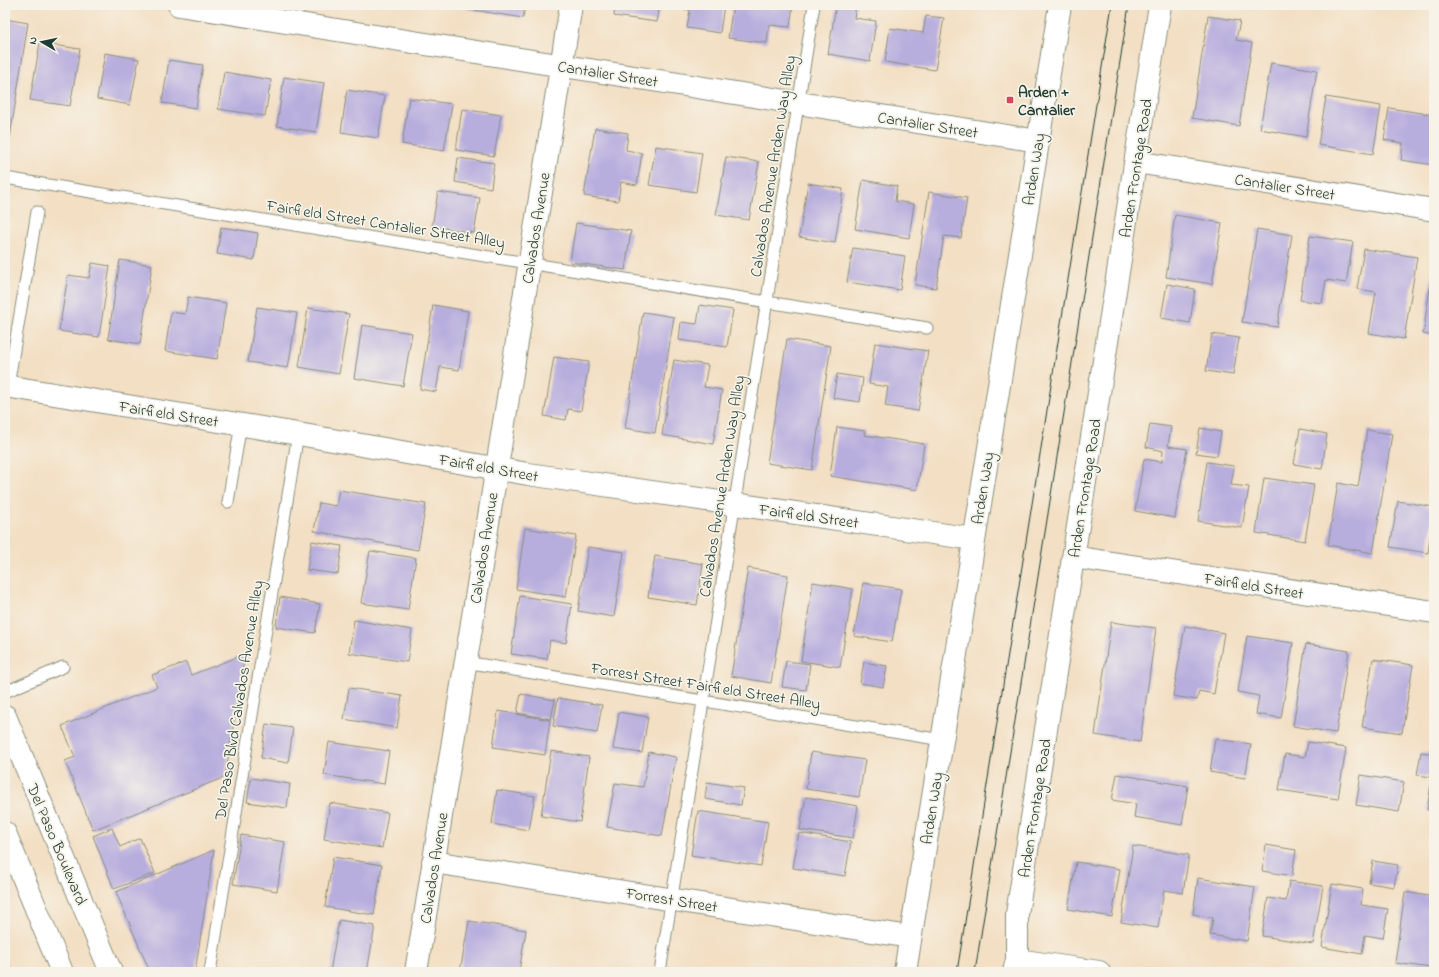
<svg xmlns="http://www.w3.org/2000/svg" width="1439" height="977" font-family="'Indie Flower',sans-serif">
<style>
.building{fill:#b8aede}
.lines{fill:none;stroke-linecap:round;stroke-linejoin:round}
.service-casing{stroke:#898e7c;stroke-width:13}
.minor-casing{stroke:#898e7c;stroke-width:24}
.secondary-casing{stroke:#898e7c;stroke-width:24}
.primary-casing{stroke:#898e7c;stroke-width:24}
.service{stroke:#fff;stroke-width:11}
.minor{stroke:#fff;stroke-width:22}
.secondary{stroke:#fff;stroke-width:22}
.primary{stroke:#fff;stroke-width:22}
.tram{stroke:#1f3d34;stroke-width:1}
.poi-dot{fill:#d1495b;stroke:#f7f3e8;stroke-width:1.5}
.labels{text-anchor:middle;stroke-width:3.5;stroke-linejoin:round;paint-order:stroke}
.street-label{font-size:16px;fill:#1f3d34;stroke:#f7f3e8}
.poi-label{font-size:16px;font-weight:bold;fill:#1f3d34;stroke:#f7f3e8;text-anchor:start}
</style>
<rect width="100%" height="100%" fill="#f7f3e8"/>
<filter id="ink" filterUnits="userSpaceOnUse"><feTurbulence type="fractalNoise" baseFrequency=".025" numOctaves="2"/><feDisplacementMap in="SourceGraphic" scale="8" xChannelSelector="R" yChannelSelector="G"/><feConvolveMatrix kernelMatrix="1 2 1 2 8 2 1 2 1" color-interpolation-filters="sRGB"/></filter>
<filter id="wash" filterUnits="userSpaceOnUse"><feTurbulence type="fractalNoise" baseFrequency=".012" numOctaves="4" result="noise"/><feDisplacementMap in="SourceGraphic" scale="16" xChannelSelector="R" yChannelSelector="G"/><feGaussianBlur stdDeviation="0.9" result="paint"/><feColorMatrix in="noise" values="0 0 0 0 0 0 0 0 0 0 0 0 0 0 0 0 0 1.4 0 .05"/><feComposite in="paint" operator="in"/></filter>
<g filter="url(#wash)">
<rect width="100%" height="100%" fill="#f3dfc3"/>
<g id="blocks">
<path class="building" d="M 467,5 L 525,5 L 523,18 L 467,9 Z
M 615,5 L 660,5 L 657,22 L 614,16 Z
M 677,5 L 724,5 L 720,33 L 687,28 L 690,10 L 676,7 Z
M 733,5 L 793,5 L 790,27 L 769,25 L 767,43 L 728,38 Z
M 836,5 L 856,5 L 854,18 L 876,21 L 870,61 L 828,54 Z
M 926,16 L 944,18 L 935,70 L 885,62 L 890,28 L 923,33 Z
M 1208,16 L 1240,21 L 1236,40 L 1252,43 L 1239,126 L 1192,118 Z
M 5,19 L 28,23 L 10,137 L 5,136 Z
M 40,43 L 80,49 L 70,106 L 30,100 Z
M 105,53 L 139,59 L 130,105 L 97,99 Z
M 169,60 L 203,65 L 196,108 L 162,103 Z
M 1271,63 L 1317,70 L 1306,137 L 1260,129 Z
M 224,72 L 271,80 L 265,116 L 218,109 Z
M 284,77 L 324,83 L 316,132 L 277,126 Z
M 347,90 L 385,96 L 378,138 L 341,132 Z
M 1326,97 L 1381,106 L 1373,154 L 1318,145 Z
M 409,98 L 452,104 L 444,151 L 402,144 Z
M 1389,108 L 1434,115 L 1434,165 L 1401,160 L 1403,143 L 1384,140 Z
M 462,109 L 501,115 L 494,156 L 456,150 Z
M 595,128 L 628,133 L 626,150 L 642,153 L 637,185 L 621,182 L 618,201 L 584,196 Z
M 656,146 L 702,153 L 696,192 L 649,185 Z
M 726,157 L 759,162 L 749,220 L 716,215 Z
M 458,158 L 494,163 L 491,188 L 455,182 Z
M 863,180 L 897,186 L 895,201 L 914,204 L 909,238 L 855,229 Z
M 808,183 L 843,189 L 835,243 L 799,237 Z
M 438,192 L 480,198 L 474,233 L 432,226 Z
M 929,192 L 967,198 L 961,238 L 944,236 L 936,288 L 915,285 Z
M 1175,215 L 1222,223 L 1212,284 L 1166,277 Z
M 576,223 L 631,231 L 625,270 L 570,262 Z
M 221,227 L 258,233 L 254,260 L 217,254 Z
M 1257,229 L 1292,235 L 1277,327 L 1242,322 Z
M 1310,236 L 1353,242 L 1346,283 L 1326,280 L 1322,303 L 1300,300 Z
M 853,248 L 905,256 L 900,290 L 847,282 Z
M 1364,249 L 1417,257 L 1404,339 L 1369,333 L 1376,292 L 1357,289 Z
M 120,260 L 152,265 L 140,344 L 108,339 Z
M 92,263 L 110,266 L 99,337 L 59,331 L 68,275 L 89,278 Z
M 1433,268 L 1434,268 L 1434,336 L 1423,334 Z
M 1167,284 L 1195,289 L 1190,323 L 1161,318 Z
M 188,297 L 226,303 L 217,359 L 165,351 L 171,312 L 185,314 Z
M 433,305 L 468,311 L 459,370 L 440,367 L 436,392 L 420,389 Z
M 700,305 L 733,310 L 727,347 L 679,340 L 681,322 L 697,324 Z
M 257,307 L 297,313 L 288,368 L 248,362 Z
M 308,308 L 349,314 L 339,374 L 299,367 Z
M 643,312 L 674,317 L 655,433 L 625,428 Z
M 362,325 L 412,333 L 403,386 L 354,378 Z
M 1212,334 L 1239,338 L 1233,375 L 1206,371 Z
M 787,339 L 831,346 L 812,470 L 767,463 Z
M 875,343 L 928,351 L 918,411 L 885,406 L 888,387 L 869,384 Z
M 554,357 L 589,362 L 581,411 L 568,409 L 566,420 L 544,416 Z
M 674,360 L 708,365 L 704,387 L 722,390 L 713,444 L 662,435 Z
M 837,374 L 863,378 L 860,402 L 833,398 Z
M 1150,424 L 1171,427 L 1168,446 L 1187,449 L 1175,518 L 1135,511 L 1144,459 L 1162,462 L 1163,451 L 1146,447 Z
M 837,427 L 865,431 L 864,435 L 924,444 L 917,490 L 830,476 Z
M 1200,428 L 1221,432 L 1217,456 L 1196,453 Z
M 1300,429 L 1327,434 L 1322,469 L 1294,464 Z
M 1367,430 L 1392,434 L 1373,553 L 1328,545 L 1338,483 L 1358,487 Z
M 1207,462 L 1234,466 L 1231,485 L 1249,487 L 1242,528 L 1198,521 Z
M 1264,478 L 1314,485 L 1305,541 L 1256,533 Z
M 339,490 L 426,504 L 418,550 L 314,531 L 319,503 L 336,506 Z
M 1398,501 L 1434,507 L 1428,553 L 1390,547 Z
M 525,528 L 576,536 L 566,597 L 516,589 Z
M 312,541 L 342,546 L 338,574 L 307,570 Z
M 588,547 L 624,552 L 614,617 L 578,611 Z
M 370,551 L 416,558 L 408,610 L 361,603 Z
M 655,556 L 703,564 L 697,605 L 648,597 Z
M 748,568 L 788,575 L 771,683 L 731,676 Z
M 813,582 L 853,589 L 840,667 L 801,661 Z
M 863,583 L 901,589 L 892,642 L 854,636 Z
M 520,596 L 572,604 L 566,643 L 550,640 L 547,659 L 511,654 Z
M 280,597 L 320,604 L 315,633 L 276,627 Z
M 354,620 L 412,630 L 407,662 L 349,653 Z
M 1111,622 L 1156,628 L 1140,742 L 1095,735 Z
M 1185,626 L 1224,633 L 1214,694 L 1199,691 L 1197,700 L 1173,696 Z
M 1247,636 L 1293,643 L 1281,718 L 1256,714 L 1259,696 L 1238,692 Z
M 1306,644 L 1349,651 L 1336,733 L 1293,726 Z
M 245,654 L 225,777 L 93,830 L 65,761 L 75,757 L 62,726 L 157,687 L 152,675 L 186,662 L 191,675 Z
M 1373,659 L 1413,665 L 1402,733 L 1362,727 Z
M 786,661 L 810,664 L 806,690 L 782,687 Z
M 864,662 L 887,666 L 883,687 L 860,683 Z
M 349,688 L 402,696 L 397,728 L 344,719 Z
M 521,694 L 555,700 L 551,719 L 517,713 Z
M 558,698 L 602,705 L 597,733 L 553,726 Z
M 498,711 L 550,720 L 545,755 L 493,747 Z
M 619,712 L 648,717 L 642,753 L 613,749 Z
M 266,724 L 293,728 L 288,763 L 261,758 Z
M 1215,739 L 1251,744 L 1245,778 L 1210,772 Z
M 329,742 L 389,751 L 384,784 L 324,775 Z
M 1308,742 L 1346,748 L 1338,799 L 1279,790 L 1285,754 L 1305,757 Z
M 551,751 L 589,757 L 580,822 L 541,816 Z
M 649,752 L 676,757 L 662,836 L 607,827 L 615,783 L 643,787 Z
M 811,752 L 865,760 L 859,797 L 806,789 Z
M 1421,752 L 1434,754 L 1434,811 L 1427,810 L 1432,777 L 1417,775 Z
M 1117,774 L 1188,786 L 1182,825 L 1134,817 L 1136,804 L 1112,800 Z
M 1361,775 L 1404,782 L 1399,812 L 1356,805 Z
M 251,778 L 290,784 L 287,808 L 247,802 Z
M 707,782 L 744,788 L 741,805 L 705,799 Z
M 497,790 L 535,796 L 529,830 L 492,824 Z
M 806,797 L 858,806 L 853,838 L 800,830 Z
M 330,803 L 388,813 L 382,848 L 324,839 Z
M 698,811 L 768,822 L 761,866 L 691,855 Z
M 112,828 L 120,847 L 140,838 L 155,873 L 114,889 L 93,836 Z
M 799,833 L 851,842 L 845,876 L 793,868 Z
M 241,835 L 285,842 L 277,891 L 233,884 Z
M 1266,845 L 1296,850 L 1292,876 L 1262,871 Z
M 1133,846 L 1189,855 L 1183,893 L 1164,890 L 1158,928 L 1121,922 Z
M 214,850 L 195,972 L 150,972 L 116,892 Z
M 333,857 L 382,865 L 374,915 L 325,907 Z
M 1373,861 L 1398,865 L 1394,887 L 1369,883 Z
M 1076,862 L 1120,869 L 1112,917 L 1068,909 Z
M 1198,878 L 1255,887 L 1247,941 L 1210,935 L 1213,918 L 1193,914 Z
M 1289,881 L 1323,886 L 1313,944 L 1262,936 L 1268,898 L 1286,901 Z
M 1332,884 L 1363,889 L 1361,905 L 1388,909 L 1383,938 L 1365,935 L 1362,954 L 1322,947 Z
M 1405,892 L 1434,897 L 1434,953 L 1432,968 L 1395,963 Z
M 339,920 L 375,926 L 367,972 L 330,972 Z
M 469,921 L 526,930 L 519,972 L 460,972 Z
M 5,958 L 11,972 L 5,972 Z"/>
</g>
</g>
<g filter="url(#ink)">
<use href="#blocks" fill-opacity="0" stroke="#898e7c" stroke-width="1"/>
<g class="lines">
<g class="service-casing">
<path id="service" d="M 5,178 L 927,328
M 8,386 L 37,212
M 228,502 L 241,424
M 465,662 L 942,740
M 5,692 L 63,667
M 210,972 L 298,434
M 660,972 L 814,5"/>
</g>
<g class="minor-casing">
<path id="minor" d="M 179,5 L 1038,141
M 1136,162 L 1434,210
M 5,386 L 298,434 L 528,474 L 974,539
M 1073,557 L 1434,612
M 433,862 L 910,937
M 1017,960 L 1099,972
M 416,972 L 571,5
M 1014,972 L 1017,960 L 1017,914 L 1160,5"/>
</g>
<g class="secondary-casing">
<path id="secondary" d="M 5,716 L 111,972
M 5,833 L 62,972"/>
</g>
<g class="primary-casing">
<path id="primary" d="M 905,972 L 1060,5"/>
</g>
<use href="#service" class="service"/>
<use href="#minor" class="minor"/>
<use href="#secondary" class="secondary"/>
<use href="#primary" class="primary"/>
<path class="tram" d="M 957,972 L 1112,5
M 975,972 L 1129,5"/>
</g>
</g>
<rect class="poi-dot" x="1006" y="96" width="8" height="8" rx="2"/>
<g class="labels">
<g class="street-label">
<text transform="translate(608 73) rotate(9)" y="6">Cantalier Street</text>
<text transform="translate(928 124) rotate(9)" y="6">Cantalier Street</text>
<text transform="translate(772 166) rotate(-81)" y="6">Calvados Avenue Arden Way Alley</text>
<text transform="translate(1135 168) rotate(-81)" y="6">Arden Frontage Road</text>
<text transform="translate(1033 169) rotate(-81)" y="6">Arden Way</text>
<text transform="translate(1285 186) rotate(9)" y="6">Cantalier Street</text>
<text transform="translate(386 223) rotate(9)" y="6">Fairfield Street Cantalier Street Alley</text>
<text transform="translate(535 228) rotate(-81)" y="6">Calvados Avenue</text>
<text transform="translate(169 413) rotate(9)" y="6">Fairfield Street</text>
<text transform="translate(489 467) rotate(10)" y="6">Fairfield Street</text>
<text transform="translate(721 486) rotate(-81)" y="6">Calvados Avenue Arden Way Alley</text>
<text transform="translate(982 488) rotate(-81)" y="6">Arden Way</text>
<text transform="translate(1084 488) rotate(-81)" y="6">Arden Frontage Road</text>
<text transform="translate(809 515) rotate(8)" y="6">Fairfield Street</text>
<text transform="translate(483 548) rotate(-81)" y="6">Calvados Avenue</text>
<text transform="translate(1254 585) rotate(9)" y="6">Fairfield Street</text>
<text transform="translate(706 685) rotate(9)" y="6">Forrest Street Fairfield Street Alley</text>
<text transform="translate(238 700) rotate(-81)" y="6">Del Paso Blvd Calvados Avenue Alley</text>
<text transform="translate(931 808) rotate(-81)" y="6">Arden Way</text>
<text transform="translate(1034 808) rotate(-81)" y="6">Arden Frontage Road</text>
<text transform="translate(58 844) rotate(67)" y="6">Del Paso Boulevard</text>
<text transform="translate(433 868) rotate(-81)" y="6">Calvados Avenue</text>
<text transform="translate(672 899) rotate(9)" y="6">Forrest Street</text>
</g>
<g class="poi-label">
<text x="1018" y="97">Arden +<tspan x="1018" dy="18">Cantalier</tspan></text>
</g>
</g>
<rect width="1439" height="977" fill="none" stroke="#f7f3e8" stroke-width="20"/>
<g transform="translate(42 42) rotate(279)" stroke="#f7f3e8" stroke-width="3" paint-order="stroke">
<path d="M0-3L7 15L0 10L-7 15Z" fill="#1f3d34"/>
<text y="-6" font-size="11" font-weight="bold" text-anchor="middle" fill="#1f3d34">N</text>
</g>
</svg>
